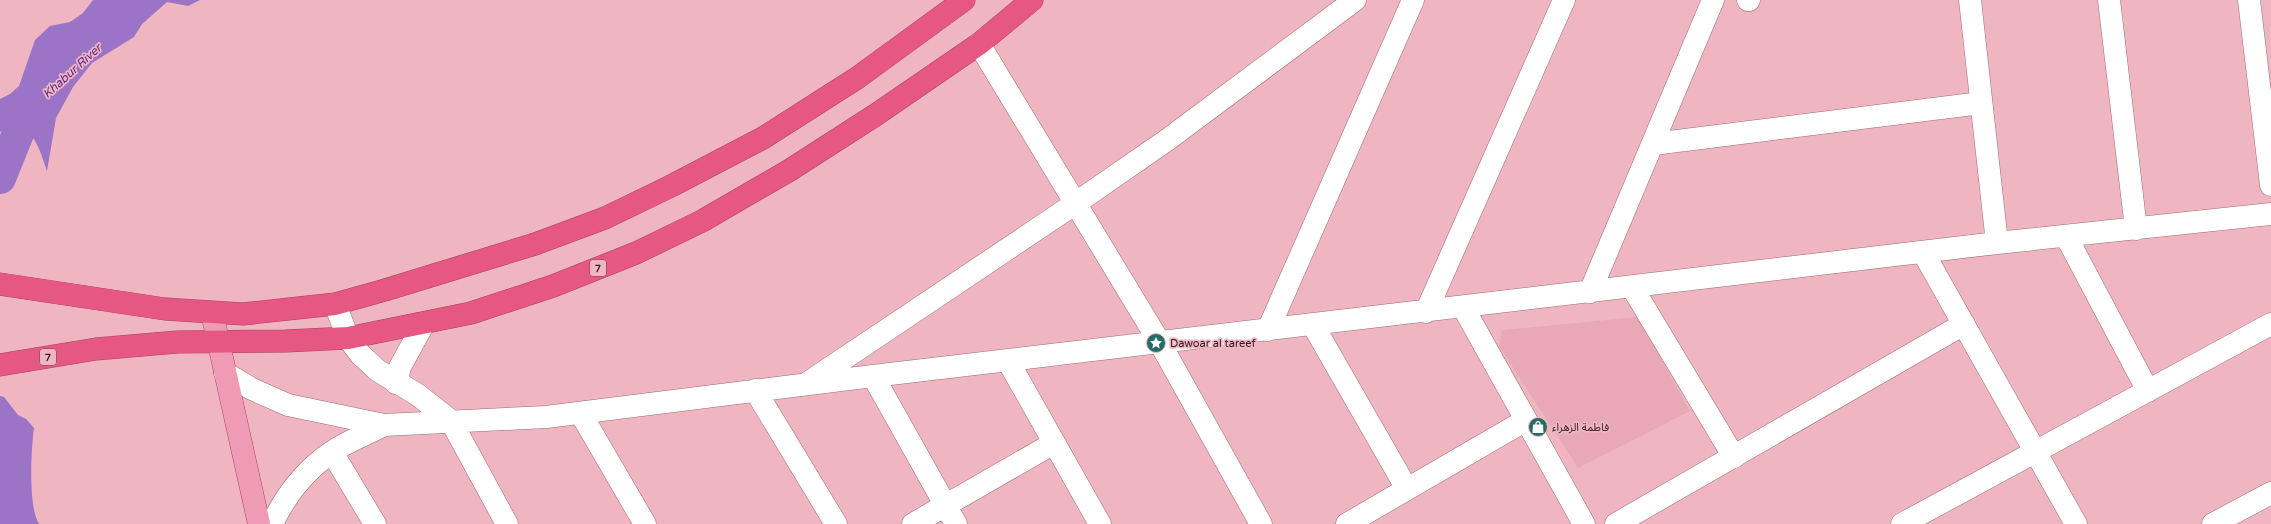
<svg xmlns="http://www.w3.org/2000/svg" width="2271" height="524" font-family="'Varela Round','Noto Sans Arabic',sans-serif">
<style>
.built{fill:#e8a8b6}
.water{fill:#9b73c7}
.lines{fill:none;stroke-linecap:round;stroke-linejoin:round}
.river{stroke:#9b73c7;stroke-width:32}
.minor-casing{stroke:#9d6a75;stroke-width:23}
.major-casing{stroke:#a74361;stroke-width:23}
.highway-casing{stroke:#a74361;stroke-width:23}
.minor{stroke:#fff;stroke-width:22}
.major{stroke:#f09bb5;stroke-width:22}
.highway{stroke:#e65883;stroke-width:22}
.labels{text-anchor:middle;stroke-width:3.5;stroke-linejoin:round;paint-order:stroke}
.shield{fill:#efb6c1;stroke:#6a4a51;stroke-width:1}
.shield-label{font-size:10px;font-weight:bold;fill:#311c21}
.poi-label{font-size:11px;fill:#311c21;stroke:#efb6c1;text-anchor:start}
.water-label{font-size:12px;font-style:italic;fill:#5c268a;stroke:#efb6c1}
</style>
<rect width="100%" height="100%" fill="#efb6c1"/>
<path class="built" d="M 1638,317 L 1690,411 L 1578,468 L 1499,346 L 1502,330 Z"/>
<path class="water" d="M 93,0 L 200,0 L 188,6 L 167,2 L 142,24 L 134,37 L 92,63 L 73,87 L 56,118 L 47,171 C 40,150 30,113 0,132 L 0,99 L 10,94 L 19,86 L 35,40 L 50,26 L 70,22 L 83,13 Z
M 0,396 L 4,397 L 18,415 L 26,419 L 34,428 C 31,450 28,506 39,524 L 0,524 Z"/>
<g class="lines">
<path class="river" d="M 0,178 L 21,126 L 46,92"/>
<g class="minor-casing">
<path id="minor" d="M 1748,0 L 1749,0
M 1970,0 L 1997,243
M 2109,0 L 2136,229
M 2249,0 L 2271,185
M 979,44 L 1160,343 L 1261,524
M 1653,144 L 1981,103
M 2066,236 L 2148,391
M 1923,252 L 2076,524
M 1632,287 L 1734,457
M 1590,292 L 1713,0
M 335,304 L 348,338 L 360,354 L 377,370 L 418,395 L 451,421 L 507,524
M 1463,307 L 1584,524
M 1426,312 L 1564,0
M 1313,325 L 1407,489
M 1268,330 L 1413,0
M 1008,361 L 1100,524
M 225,373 L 252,389 L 288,405 L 384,425 L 546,417 L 873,376 L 1997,243 L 2271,214
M 873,376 L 956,524
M 809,382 L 1076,203 L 1167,140 L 1355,0
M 396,383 L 400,367 L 424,323
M 755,390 L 836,524
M 581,414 L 645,524
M 332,452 L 375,524
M 272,524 C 285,496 306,469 332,452 C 348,441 367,434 384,425
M 913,524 L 1054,443
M 1347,524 L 1526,420
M 1616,524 L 1964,324
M 1902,524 L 2271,324
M 2213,524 L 2271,493"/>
</g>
<g class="major-casing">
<path id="major" d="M 212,313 L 259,524"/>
</g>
<g class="highway-casing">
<path id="highway" d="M 0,284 L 165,309 L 243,314 L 335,304 L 385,290 L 535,244 L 605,218 L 671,186 L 763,138 L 857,78 L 964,0
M 0,365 L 96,349 L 177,342 L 286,341 L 348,338 L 471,313 L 553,286 L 636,253 L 702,221 L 790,170 L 877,114 L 979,44 L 1032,0"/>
</g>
<use href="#minor" class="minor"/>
<use href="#major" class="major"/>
<use href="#highway" class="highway"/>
</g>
<defs>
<g id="sight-disc" transform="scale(1)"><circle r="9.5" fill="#246d65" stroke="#efb6c1"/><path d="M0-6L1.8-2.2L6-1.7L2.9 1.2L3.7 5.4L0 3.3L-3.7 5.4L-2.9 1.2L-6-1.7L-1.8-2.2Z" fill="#fff"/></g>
<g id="shop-disc" transform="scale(1)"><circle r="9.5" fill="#246d65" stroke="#efb6c1"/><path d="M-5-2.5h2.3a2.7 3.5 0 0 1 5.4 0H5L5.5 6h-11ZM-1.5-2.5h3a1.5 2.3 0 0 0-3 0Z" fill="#fff"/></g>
</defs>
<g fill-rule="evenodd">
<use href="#sight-disc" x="1156" y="343"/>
<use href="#shop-disc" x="1538" y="427"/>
</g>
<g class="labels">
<g class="shield">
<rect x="590" y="260" width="16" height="16" rx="3"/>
<rect x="40" y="349" width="16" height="16" rx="3"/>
</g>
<g class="shield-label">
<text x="598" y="272">7</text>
<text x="48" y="361">7</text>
</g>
<g class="poi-label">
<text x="1170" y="347">Dawoar al tareef</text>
<text x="1552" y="431">فاطمة الزهراء</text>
</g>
<g class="water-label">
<text transform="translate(72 71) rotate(-42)" y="4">Khabur River</text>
</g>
</g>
</svg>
